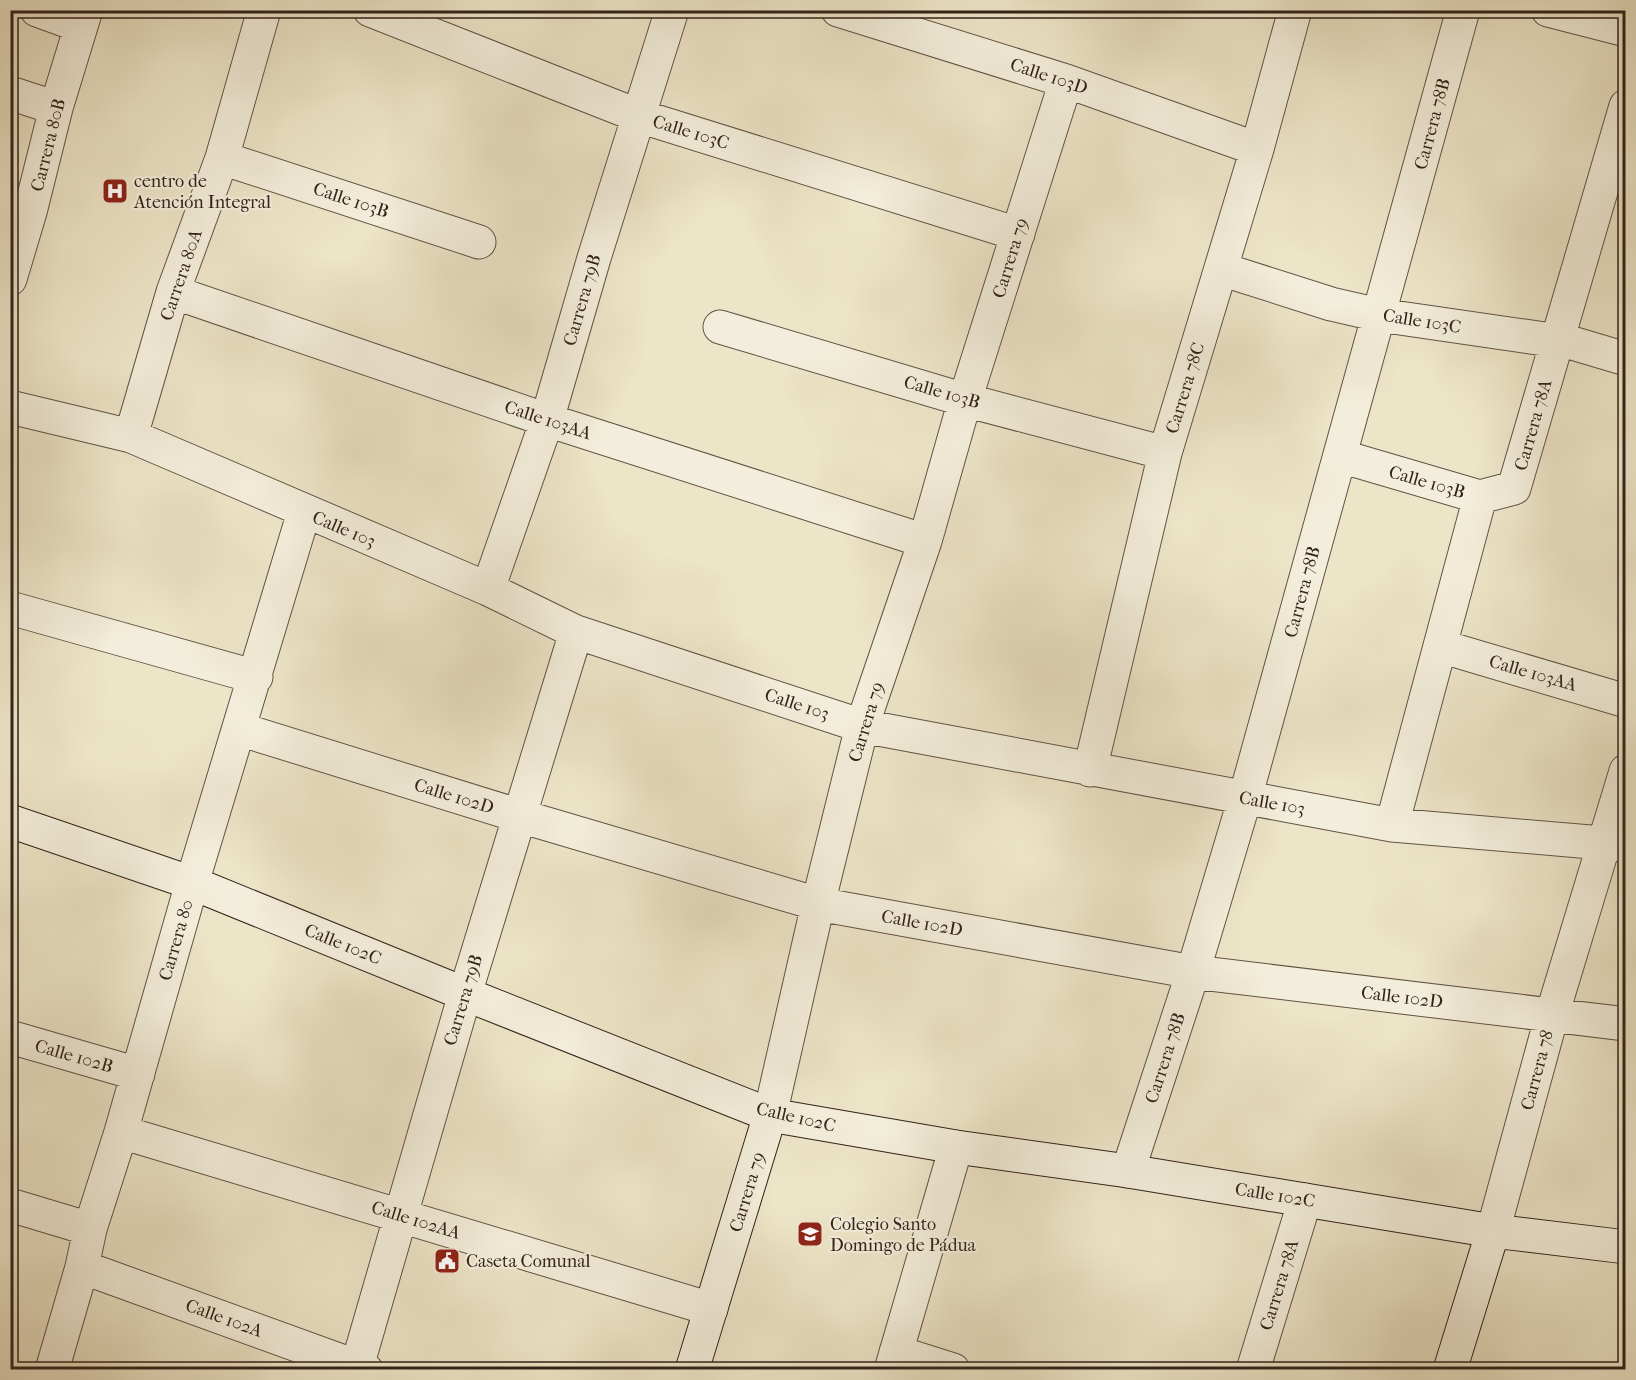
<svg xmlns="http://www.w3.org/2000/svg" width="1636" height="1380" font-family="'IM FELL French Canon',serif">
<style>
.lines{fill:none;stroke-linecap:round;stroke-linejoin:round}
.street-casing{stroke:#615346;stroke-width:35}
.secondary-casing{stroke:#32221a;stroke-width:35}
.street{stroke:#f3eedb;stroke-width:33}
.secondary{stroke:#f3eedb;stroke-width:33}
.labels{text-anchor:middle;stroke-width:4.5;stroke-linejoin:round;paint-order:stroke}
.street-label{font-size:18px;fill:#32221a;stroke:#f3eedb}
.poi-label{font-size:18px;fill:#32221a;stroke:#f3eedb;text-anchor:start}
</style>
<rect width="100%" height="100%" fill="#ede5c8"/>
<filter id="stains"><feTurbulence type="fractalNoise" baseFrequency=".00333" numOctaves="4"/><feColorMatrix values="0 0 0 0 .2 0 0 0 0 .09 0 0 0 0 .02 0 0 0 .5 -.17"/></filter>
<radialGradient id="worn" r=".72"><stop offset=".6" stop-color="#630" stop-opacity="0"/><stop offset="1" stop-color="#630" stop-opacity=".3"/></radialGradient>
<g class="lines">
<g class="street-casing">
<path id="street" d="M 37,10 L 81,26
M 370,10 L 639,116 L 1018,234
M 838,10 L 1066,81 L 1257,149
M 1548,10 L 1626,30
M 10,93 L 56,108
M 222,158 L 479,242
M 1221,269 L 1331,304 L 1379,315 L 1572,343 L 1626,359
M 10,279 L 30,212 L 56,108 L 86,10
M 173,292 L 547,420 L 925,541
M 720,327 L 965,400 L 1165,453
M 10,407 L 131,436 L 488,589 L 576,632 L 862,726 L 1392,825 L 1626,845
M 131,436 L 173,292 L 222,158 L 264,10
M 1340,456 L 1480,497
M 488,589 L 547,420 L 594,258 L 672,10
M 10,608 L 256,677
M 1440,646 L 1626,701
M 239,729 L 520,816 L 818,904 L 1193,972 L 1626,1024
M 1090,770 L 1165,453 L 1257,149 L 1295,10
M 1392,825 L 1480,497 L 1514,488 L 1626,106
M 10,1037 L 138,1074
M 770,1115 L 818,904 L 862,726 L 925,541 L 965,400 L 1066,81
M 121,1132 L 711,1309
M 1128,1171 L 1193,972 L 1245,798 L 1463,10
M 10,1205 L 90,1229
M 1493,1231 L 1552,1015 L 1626,771
M 82,1267 L 366,1370
M 896,1352 L 953,1370
M 52,1370 L 82,1267 L 90,1229 L 121,1132 L 192,883 L 304,512
M 356,1370 L 465,994 L 576,632
M 891,1370 L 956,1147
M 1253,1370 L 1305,1200"/>
</g>
<g class="secondary-casing">
<path id="secondary" d="M 10,821 L 192,883 L 465,994 L 770,1115 L 956,1147 L 1128,1171 L 1493,1231 L 1626,1247
M 692,1370 L 770,1115
M 1450,1370 L 1493,1231"/>
</g>
<use href="#street" class="street"/>
<use href="#secondary" class="secondary"/>
</g>
<defs>
<g id="hospital-square" transform="scale(1.35)"><rect x="-9" y="-9" width="18" height="18" rx="4" fill="#8f2418" stroke="#f3eedb"/><path d="M-5-5h3v3.5h4V-5h3V5h-3V1.5h-4V5h-3Z" fill="#fff"/></g>
<g id="school-square" transform="scale(1.35)"><rect x="-9" y="-9" width="18" height="18" rx="4" fill="#8f2418" stroke="#f3eedb"/><path d="M0-5L7-2L0 1L-7-2ZM-4 1L0 2.5L4 1V4Q0 6-4 4Z" fill="#fff"/></g>
<g id="civic-square" transform="scale(1.35)"><rect x="-9" y="-9" width="18" height="18" rx="4" fill="#8f2418" stroke="#f3eedb"/><path d="M-.6-6.5H3V-4.5H.6V-3L4-1V1h2V6H-6V1h2V-1L-.6-3ZM-1.2 2.5V6h2.4V2.5Z" fill="#fff"/></g>
</defs>
<g fill-rule="evenodd">
<use href="#hospital-square" x="115" y="191"/>
<use href="#school-square" x="810" y="1234"/>
<use href="#civic-square" x="447" y="1261"/>
</g>
<g class="labels">
<g class="street-label">
<text transform="translate(1049 76) rotate(18)" y="6">Calle 103D</text>
<text transform="translate(1432 124) rotate(-75)" y="6">Carrera 78B</text>
<text transform="translate(691 132) rotate(17)" y="6">Calle 103C</text>
<text transform="translate(48 145) rotate(-76)" y="6">Carrera 80B</text>
<text transform="translate(351 200) rotate(18)" y="6">Calle 103B</text>
<text transform="translate(1010 258) rotate(-73)" y="6">Carrera 79</text>
<text transform="translate(181 275) rotate(-71)" y="6">Carrera 80A</text>
<text transform="translate(582 300) rotate(-74)" y="6">Carrera 79B</text>
<text transform="translate(1422 321) rotate(9)" y="6">Calle 103C</text>
<text transform="translate(1185 388) rotate(-73)" y="6">Carrera 78C</text>
<text transform="translate(942 392) rotate(16)" y="6">Calle 103B</text>
<text transform="translate(548 420) rotate(18)" y="6">Calle 103AA</text>
<text transform="translate(1533 425) rotate(-74)" y="6">Carrera 78A</text>
<text transform="translate(1427 482) rotate(16)" y="6">Calle 103B</text>
<text transform="translate(344 529) rotate(23)" y="6">Calle 103</text>
<text transform="translate(1302 592) rotate(-75)" y="6">Carrera 78B</text>
<text transform="translate(1533 673) rotate(16)" y="6">Calle 103AA</text>
<text transform="translate(797 704) rotate(18)" y="6">Calle 103</text>
<text transform="translate(866 722) rotate(-73)" y="6">Carrera 79</text>
<text transform="translate(454 796) rotate(17)" y="6">Calle 102D</text>
<text transform="translate(1272 803) rotate(10)" y="6">Calle 103</text>
<text transform="translate(922 923) rotate(10)" y="6">Calle 102D</text>
<text transform="translate(176 940) rotate(-74)" y="6">Carrera 80</text>
<text transform="translate(343 944) rotate(22)" y="6">Calle 102C</text>
<text transform="translate(1402 997) rotate(7)" y="6">Calle 102D</text>
<text transform="translate(463 1000) rotate(-73)" y="6">Carrera 79B</text>
<text transform="translate(74 1056) rotate(16)" y="6">Calle 102B</text>
<text transform="translate(1165 1058) rotate(-72)" y="6">Carrera 78B</text>
<text transform="translate(1537 1070) rotate(-75)" y="6">Carrera 78</text>
<text transform="translate(796 1117) rotate(13)" y="6">Calle 102C</text>
<text transform="translate(747 1192) rotate(-73)" y="6">Carrera 79</text>
<text transform="translate(1275 1195) rotate(9)" y="6">Calle 102C</text>
<text transform="translate(416 1220) rotate(17)" y="6">Calle 102AA</text>
<text transform="translate(1279 1285) rotate(-73)" y="6">Carrera 78A</text>
<text transform="translate(224 1318) rotate(20)" y="6">Calle 102A</text>
</g>
<g class="poi-label">
<text x="134" y="187">centro de<tspan x="134" dy="21">Atención Integral</tspan></text>
<text x="830" y="1230">Colegio Santo<tspan x="830" dy="21">Domingo de Pádua</tspan></text>
<text x="466" y="1267">Caseta Comunal</text>
</g>
</g>
<rect width="1636" height="1380" fill="none" stroke="#ede5c8" stroke-width="36"/>
<rect x="12" y="12" width="1612" height="1356" fill="none" stroke="#32221a" stroke-width="3"/>
<rect x="18" y="18" width="1600" height="1344" fill="none" stroke="#32221a" stroke-width="1.5"/>
<rect width="100%" height="100%" filter="url(#stains)"/>
<rect width="100%" height="100%" fill="url(#worn)"/>
</svg>
